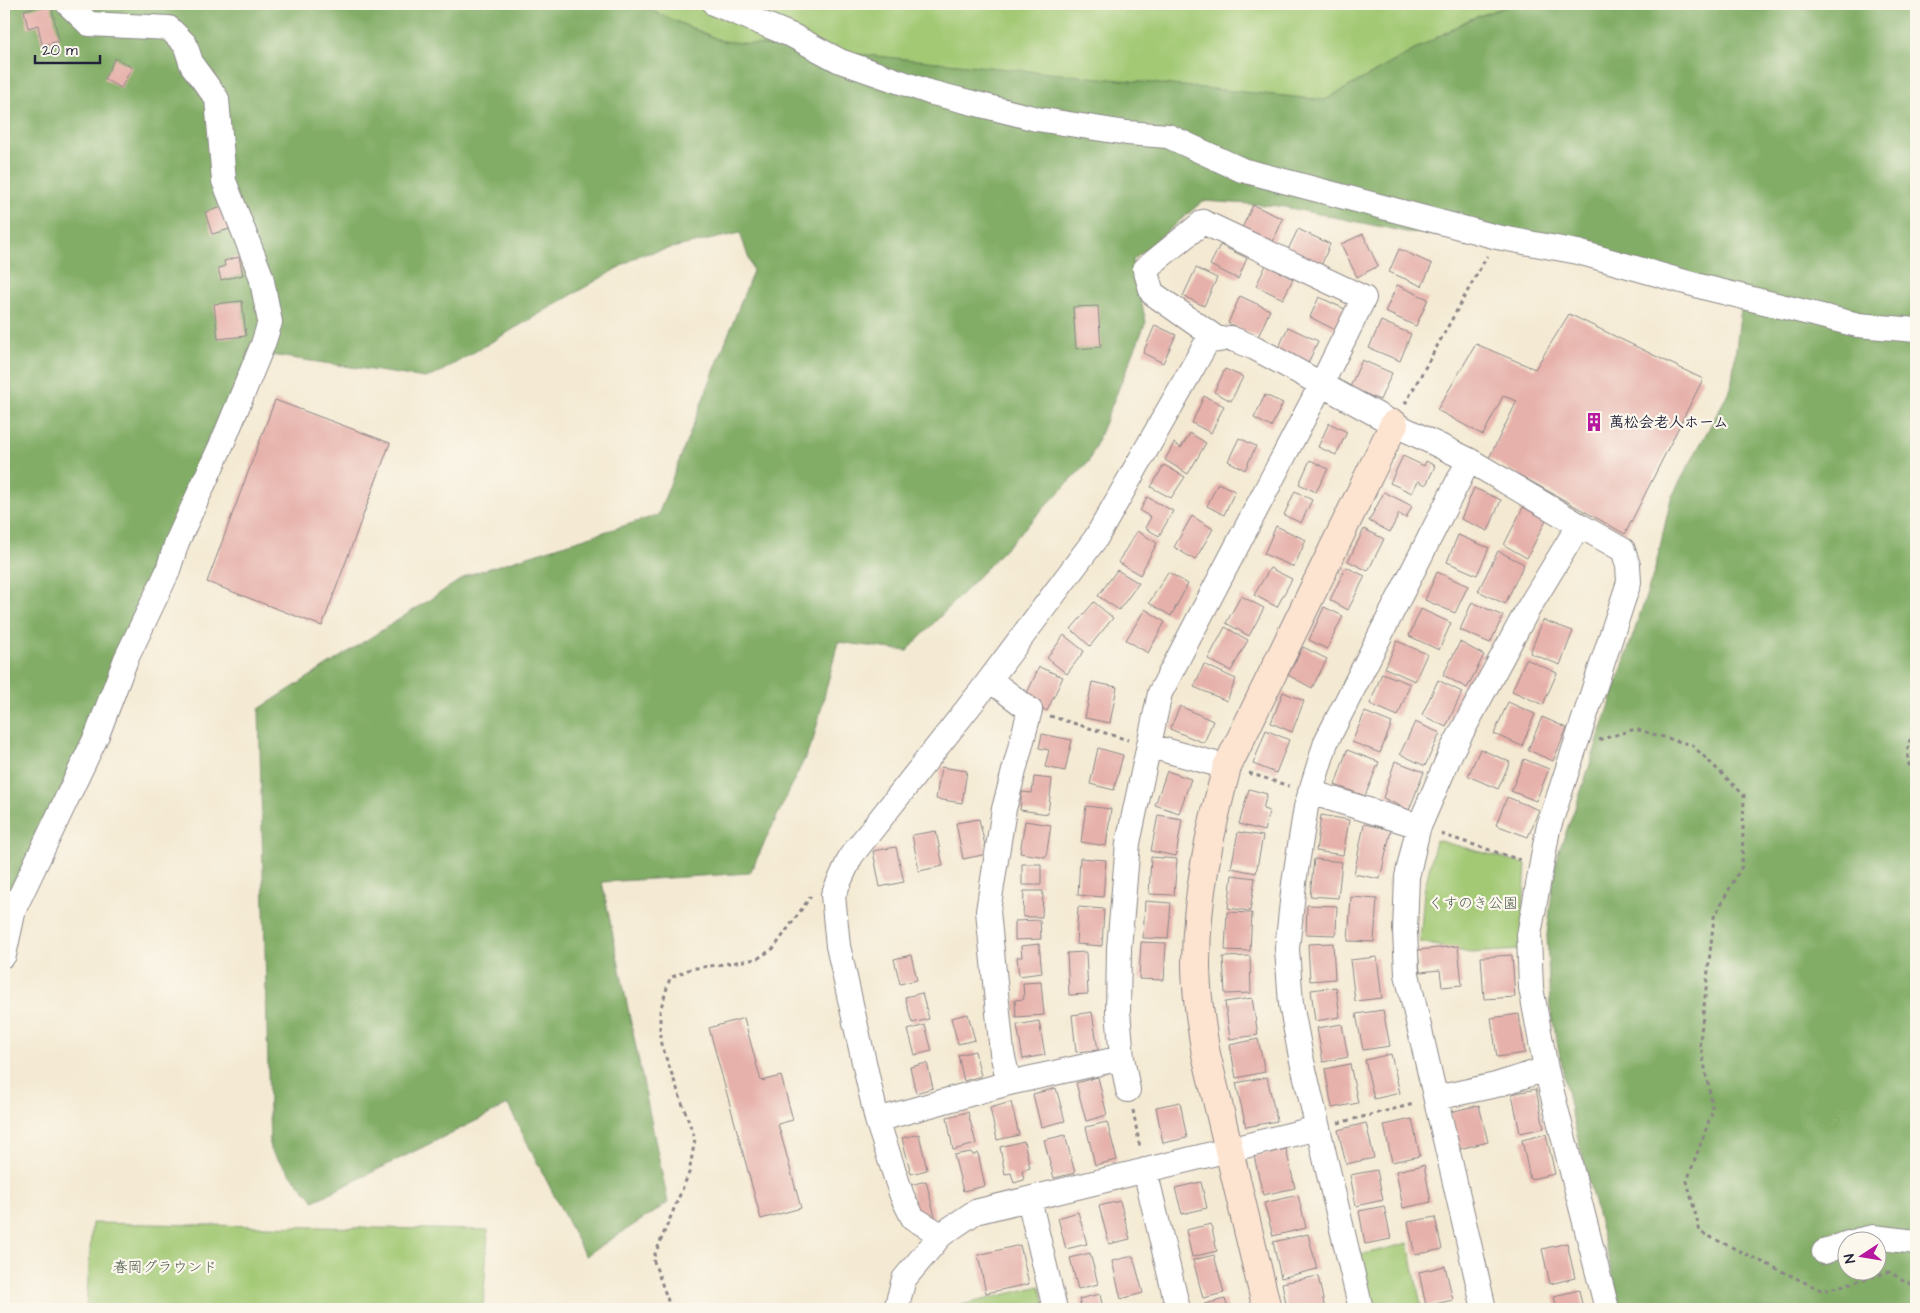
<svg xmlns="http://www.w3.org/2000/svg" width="1920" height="1313" font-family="'Architects Daughter','Klee One',sans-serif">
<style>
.green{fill:#a3c974;stroke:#627658}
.forest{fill:#82ad66;stroke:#526850;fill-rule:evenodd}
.building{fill:#e6b1aa}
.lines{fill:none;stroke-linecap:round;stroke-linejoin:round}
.street-casing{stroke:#8b8687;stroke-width:26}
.secondary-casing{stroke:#8b8687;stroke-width:30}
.path{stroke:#8b8687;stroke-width:3;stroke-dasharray:4 4;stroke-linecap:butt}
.street{stroke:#fff;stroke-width:24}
.secondary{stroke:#fde4d1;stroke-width:28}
.labels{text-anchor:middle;stroke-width:4.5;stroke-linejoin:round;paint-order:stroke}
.poi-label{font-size:15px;font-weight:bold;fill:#22223b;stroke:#fbf7ec;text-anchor:start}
.park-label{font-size:15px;fill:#4f5c4f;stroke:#fbf7ec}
</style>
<rect width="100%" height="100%" fill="#fbf7ec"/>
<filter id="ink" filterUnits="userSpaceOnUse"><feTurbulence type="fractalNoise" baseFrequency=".02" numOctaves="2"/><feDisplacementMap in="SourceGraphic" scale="10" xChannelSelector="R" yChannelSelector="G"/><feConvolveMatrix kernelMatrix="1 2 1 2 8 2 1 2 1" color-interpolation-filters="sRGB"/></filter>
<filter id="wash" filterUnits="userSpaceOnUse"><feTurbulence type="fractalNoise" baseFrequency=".0096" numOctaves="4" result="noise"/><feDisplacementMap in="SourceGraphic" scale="20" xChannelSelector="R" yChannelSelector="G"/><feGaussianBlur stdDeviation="1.12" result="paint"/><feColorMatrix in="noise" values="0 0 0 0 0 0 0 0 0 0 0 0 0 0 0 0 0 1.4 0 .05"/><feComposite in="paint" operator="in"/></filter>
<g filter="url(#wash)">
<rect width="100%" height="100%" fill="#f4ead3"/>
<path class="green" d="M 636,4 L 1514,4 L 1470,19 L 1325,100 L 1251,120 L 722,41 Z
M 1436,840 L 1526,864 L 1521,950 L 1470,953 L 1420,942 L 1424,891 Z
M 92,1223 L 488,1230 L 483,1309 L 86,1309 Z
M 1408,1243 L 1422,1309 L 1361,1309 L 1349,1258 Z
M 1040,1286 L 1046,1309 L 945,1309 Z"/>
<path class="forest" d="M 4,4 L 636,4 L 722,41 L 1325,100 L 1470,19 L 1514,4 L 1916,4 L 1916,1309 L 1621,1309 L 1571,1111 L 1550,1007 L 1547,935 L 1556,859 L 1579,797 L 1655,569 L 1671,498 L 1731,388 L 1743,293 L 1527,242 L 1406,232 L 1280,206 L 1203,201 L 1132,261 L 1146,322 L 1089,461 L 907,651 L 838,642 L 813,741 L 750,873 L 602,882 L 668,1203 L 585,1256 L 508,1105 L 314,1201 L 270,1150 L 259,709 L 468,575 L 658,515 L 753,271 L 740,233 L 640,255 L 435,375 L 425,378 L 257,353 L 4,917 ZM 1848,1240 L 1878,1240 L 1878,1270 L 1848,1270 Z"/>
<g id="blocks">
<path class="building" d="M 51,4 L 59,41 L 42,45 L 38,25 L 28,28 L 24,10 Z
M 115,58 L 132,67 L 121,88 L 104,79 Z
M 1253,205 L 1283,219 L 1271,246 L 1240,232 Z
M 223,207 L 230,229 L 212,234 L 205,212 Z
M 1298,229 L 1330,244 L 1321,266 L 1287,252 Z
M 1363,234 L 1378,266 L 1357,277 L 1341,244 Z
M 1220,245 L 1247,258 L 1238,279 L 1210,265 Z
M 1399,249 L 1432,264 L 1422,286 L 1389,272 Z
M 239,257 L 243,275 L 221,280 L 218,268 L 225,266 L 224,261 Z
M 1266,265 L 1293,279 L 1283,299 L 1256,286 Z
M 1196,268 L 1217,278 L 1204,306 L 1183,296 Z
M 1397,285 L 1428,299 L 1416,326 L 1385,312 Z
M 1240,296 L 1270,310 L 1258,337 L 1228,323 Z
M 1319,297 L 1347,310 L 1337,331 L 1310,317 Z
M 242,301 L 246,336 L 218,339 L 214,304 Z
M 1098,306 L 1101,347 L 1076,349 L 1073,307 Z
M 1569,314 L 1703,379 L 1625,534 L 1489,458 L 1517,401 L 1503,396 L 1483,435 L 1437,410 L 1476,344 L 1535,369 Z
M 1381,321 L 1411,334 L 1400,361 L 1369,348 Z
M 1155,325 L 1176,335 L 1163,363 L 1143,353 Z
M 1288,327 L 1318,341 L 1306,368 L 1276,354 Z
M 1362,360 L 1392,373 L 1380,400 L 1350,387 Z
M 1225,369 L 1243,377 L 1231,401 L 1214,392 Z
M 1265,395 L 1283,403 L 1271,427 L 1254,418 Z
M 1204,396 L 1224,406 L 1211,433 L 1192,423 Z
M 275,400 L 390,443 L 322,626 L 207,582 Z
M 1329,423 L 1347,432 L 1336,455 L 1318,447 Z
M 1190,433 L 1206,443 L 1188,474 L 1165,460 L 1174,443 L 1181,448 Z
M 1239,438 L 1256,446 L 1245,470 L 1228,461 Z
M 1403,456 L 1424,466 L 1426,461 L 1435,466 L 1426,485 L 1418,481 L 1412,493 L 1390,483 Z
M 1310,460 L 1328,469 L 1316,492 L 1299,484 Z
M 1164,465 L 1185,477 L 1171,498 L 1151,487 Z
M 1218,483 L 1235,491 L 1224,515 L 1207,506 Z
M 1474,488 L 1501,500 L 1488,531 L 1461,519 Z
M 1295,491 L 1312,500 L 1301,523 L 1284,515 Z
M 1384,492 L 1412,506 L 1406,518 L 1399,514 L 1390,532 L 1369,521 Z
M 1147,497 L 1173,511 L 1159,536 L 1145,528 L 1151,517 L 1140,511 Z
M 1523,507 L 1546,520 L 1527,558 L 1504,545 Z
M 1192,516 L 1213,529 L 1195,560 L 1174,547 Z
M 1276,526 L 1306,540 L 1294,567 L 1264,554 Z
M 1364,529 L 1384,539 L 1368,571 L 1348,561 Z
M 1137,531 L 1157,543 L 1140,575 L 1118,562 Z
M 1458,535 L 1489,548 L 1477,575 L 1447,562 Z
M 1498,551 L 1524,564 L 1505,604 L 1478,591 Z
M 1346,567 L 1365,576 L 1348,610 L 1330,600 Z
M 1270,568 L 1292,579 L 1277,607 L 1254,595 Z
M 1117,570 L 1139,583 L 1119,610 L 1098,596 Z
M 1168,572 L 1188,584 L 1171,616 L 1149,603 Z
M 1437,572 L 1468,586 L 1455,613 L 1425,600 Z
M 1241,596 L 1264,608 L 1249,636 L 1226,623 Z
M 1094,602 L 1113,618 L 1090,646 L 1071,629 Z
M 1472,602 L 1503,616 L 1490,643 L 1460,630 Z
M 1324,607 L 1343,616 L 1327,649 L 1309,640 Z
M 1145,609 L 1165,622 L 1148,653 L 1126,640 Z
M 1421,609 L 1451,623 L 1439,650 L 1409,636 Z
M 1543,620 L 1573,631 L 1560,665 L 1530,653 Z
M 1225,627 L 1248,640 L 1231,671 L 1208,659 Z
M 1064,635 L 1084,651 L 1067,674 L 1047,658 Z
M 1397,641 L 1427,654 L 1415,681 L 1385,668 Z
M 1460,642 L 1484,655 L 1467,688 L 1443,675 Z
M 1303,647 L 1327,659 L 1312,688 L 1288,675 Z
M 1526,659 L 1557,673 L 1543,705 L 1512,691 Z
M 1204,664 L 1236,679 L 1227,701 L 1194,687 Z
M 1039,667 L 1063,677 L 1047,711 L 1024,700 Z
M 1382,673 L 1410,684 L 1398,716 L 1370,704 Z
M 1438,680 L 1462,692 L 1446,727 L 1422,715 Z
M 1092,682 L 1117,687 L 1110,723 L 1085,718 Z
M 1283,692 L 1304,701 L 1292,732 L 1271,723 Z
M 1508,702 L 1535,714 L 1522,746 L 1494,734 Z
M 1180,706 L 1213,721 L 1204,743 L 1170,729 Z
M 1365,712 L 1392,723 L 1380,753 L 1352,742 Z
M 1542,717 L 1567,728 L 1553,761 L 1528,750 Z
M 1415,722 L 1440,733 L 1425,766 L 1400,754 Z
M 1266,730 L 1289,740 L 1276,773 L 1253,764 Z
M 1042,734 L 1072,740 L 1065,771 L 1045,767 L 1049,750 L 1039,748 Z
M 1098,748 L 1123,755 L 1114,790 L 1090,784 Z
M 1480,749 L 1510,762 L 1498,789 L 1468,776 Z
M 1347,750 L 1379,762 L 1365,796 L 1335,785 Z
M 1524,759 L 1549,769 L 1536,801 L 1511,791 Z
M 1395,761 L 1424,772 L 1409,810 L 1383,798 Z
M 941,767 L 967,771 L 962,803 L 936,799 Z
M 1167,771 L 1191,779 L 1179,813 L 1155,805 Z
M 1034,777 L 1052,779 L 1048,814 L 1020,810 L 1022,792 L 1032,793 Z
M 1249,789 L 1267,794 L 1263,809 L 1269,811 L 1264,831 L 1239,824 Z
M 1507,797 L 1539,810 L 1528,837 L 1496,825 Z
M 1086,806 L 1111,809 L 1106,846 L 1081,842 Z
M 1158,815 L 1182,819 L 1176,856 L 1151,851 Z
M 1321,815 L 1349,820 L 1343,855 L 1316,851 Z
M 979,819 L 987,854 L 963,859 L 956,823 Z
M 1025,821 L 1051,825 L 1046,857 L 1020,853 Z
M 1364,824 L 1391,830 L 1380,879 L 1354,874 Z
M 936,831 L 943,866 L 919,871 L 912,835 Z
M 1238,832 L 1263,836 L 1256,873 L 1231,868 Z
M 896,847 L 904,882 L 880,887 L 873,851 Z
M 1151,857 L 1177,859 L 1174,895 L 1149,894 Z
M 1080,858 L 1106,860 L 1103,897 L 1078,895 Z
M 1314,859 L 1342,862 L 1338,898 L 1310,896 Z
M 1022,864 L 1041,864 L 1041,885 L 1022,885 Z
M 1232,875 L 1255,878 L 1250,911 L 1228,908 Z
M 1024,891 L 1043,891 L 1042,917 L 1023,917 Z
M 1351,897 L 1377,899 L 1374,942 L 1348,941 Z
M 1145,901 L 1171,903 L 1168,939 L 1143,938 Z
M 1307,905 L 1337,906 L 1336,935 L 1306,934 Z
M 1078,907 L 1104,909 L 1102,946 L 1076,944 Z
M 1227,912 L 1252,913 L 1250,951 L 1225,950 Z
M 1040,920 L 1041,939 L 1015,940 L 1015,921 Z
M 1141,942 L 1166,943 L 1164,980 L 1139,979 Z
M 1333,943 L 1335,979 L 1310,981 L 1308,944 Z
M 1039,944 L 1042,973 L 1019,976 L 1017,957 L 1022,957 L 1021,946 Z
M 1458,946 L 1462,985 L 1442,987 L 1440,970 L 1420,972 L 1418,950 Z
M 1086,952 L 1088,994 L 1069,995 L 1067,953 Z
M 911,955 L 917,980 L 900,984 L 894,959 Z
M 1512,955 L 1515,997 L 1484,999 L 1481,957 Z
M 1250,956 L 1251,993 L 1225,994 L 1223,957 Z
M 1377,957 L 1382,998 L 1355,1001 L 1350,960 Z
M 1041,982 L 1044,1015 L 1016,1017 L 1015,1000 L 1024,999 L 1023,983 Z
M 1336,987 L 1340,1017 L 1315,1021 L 1311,990 Z
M 922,993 L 929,1019 L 912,1023 L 905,997 Z
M 1252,998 L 1258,1035 L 1230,1039 L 1225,1002 Z
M 1383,1010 L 1390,1046 L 1363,1050 L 1356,1014 Z
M 1092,1012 L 1098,1050 L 1076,1052 L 1072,1015 Z
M 968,1014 L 975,1040 L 958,1044 L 951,1018 Z
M 1519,1014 L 1525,1053 L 1497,1057 L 1491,1018 Z
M 744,1018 L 761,1081 L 781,1076 L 793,1120 L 778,1124 L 801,1208 L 761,1219 L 709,1028 Z
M 1039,1021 L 1045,1055 L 1023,1059 L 1017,1025 Z
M 1342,1024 L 1348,1057 L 1323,1062 L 1317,1028 Z
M 925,1025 L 932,1051 L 915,1055 L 908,1030 Z
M 1258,1039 L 1265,1072 L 1236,1078 L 1230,1045 Z
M 975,1051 L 981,1076 L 964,1081 L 958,1055 Z
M 1391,1054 L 1400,1093 L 1374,1099 L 1365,1060 Z
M 927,1063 L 933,1088 L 916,1093 L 910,1067 Z
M 1350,1064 L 1358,1103 L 1332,1108 L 1325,1069 Z
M 1098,1077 L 1107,1115 L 1086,1121 L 1076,1083 Z
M 1267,1077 L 1277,1121 L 1246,1127 L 1236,1083 Z
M 1056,1088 L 1065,1121 L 1041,1127 L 1033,1094 Z
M 1536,1089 L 1544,1128 L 1520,1133 L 1512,1094 Z
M 1011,1102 L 1019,1135 L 997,1140 L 990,1108 Z
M 1180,1102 L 1187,1138 L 1163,1143 L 1156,1107 Z
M 1479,1105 L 1488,1142 L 1459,1149 L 1450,1112 Z
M 968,1112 L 976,1144 L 953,1150 L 947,1117 Z
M 1412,1119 L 1420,1156 L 1392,1162 L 1384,1125 Z
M 1107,1122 L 1117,1160 L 1095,1165 L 1086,1127 Z
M 1366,1123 L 1374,1158 L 1346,1164 L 1338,1130 Z
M 919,1134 L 927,1170 L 911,1174 L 902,1138 Z
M 1546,1134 L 1555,1174 L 1530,1179 L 1522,1140 Z
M 1065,1135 L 1075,1173 L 1054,1178 L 1044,1140 Z
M 1024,1141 L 1030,1168 L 1022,1171 L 1024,1180 L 1014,1183 L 1011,1173 L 1005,1174 L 1000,1147 Z
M 1286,1149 L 1295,1188 L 1263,1195 L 1254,1156 Z
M 971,1152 L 973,1155 L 978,1153 L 985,1186 L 963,1191 L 954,1155 Z
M 1424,1165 L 1431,1202 L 1403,1208 L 1396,1171 Z
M 1377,1170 L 1383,1200 L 1356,1206 L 1350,1175 Z
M 926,1181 L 935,1217 L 918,1221 L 910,1185 Z
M 1201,1182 L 1207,1208 L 1182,1214 L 1175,1188 Z
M 1298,1195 L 1306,1228 L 1273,1236 L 1264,1203 Z
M 1120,1201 L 1130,1239 L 1109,1244 L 1099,1206 Z
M 1384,1206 L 1391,1239 L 1365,1244 L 1359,1211 Z
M 1078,1212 L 1087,1244 L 1066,1249 L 1058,1218 Z
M 1435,1217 L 1442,1249 L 1415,1255 L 1408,1222 Z
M 1211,1224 L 1217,1251 L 1192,1257 L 1186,1230 Z
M 1308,1234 L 1317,1269 L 1281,1278 L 1273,1242 Z
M 1567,1243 L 1575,1278 L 1550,1284 L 1542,1249 Z
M 1020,1245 L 1029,1284 L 986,1293 L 978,1255 Z
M 1090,1253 L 1098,1284 L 1078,1289 L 1070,1258 Z
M 1214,1255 L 1224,1293 L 1203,1298 L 1193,1260 Z
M 1133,1256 L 1143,1293 L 1121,1299 L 1112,1261 Z
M 1445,1266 L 1453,1300 L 1426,1306 L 1419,1272 Z
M 1318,1276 L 1325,1309 L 1287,1309 L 1282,1283 Z
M 1579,1290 L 1583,1309 L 1557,1309 L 1554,1296 Z
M 1100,1294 L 1103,1309 L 1082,1309 L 1079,1299 Z
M 1225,1299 L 1228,1309 L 1205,1309 L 1204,1304 Z
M 1144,1305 L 1145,1309 L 1130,1309 Z"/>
</g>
</g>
<g filter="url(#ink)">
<use href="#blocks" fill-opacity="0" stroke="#8b8687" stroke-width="1"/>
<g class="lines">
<g class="street-casing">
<path id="street" d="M 715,4 L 793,36 L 840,61 L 929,92 L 1037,119 L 1127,133 L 1168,136 L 1242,170 L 1497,237 L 1578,252 L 1703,287 L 1858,325 L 1916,330
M 1579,525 L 1623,550 L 1628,565 L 1629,582 L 1548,829 L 1529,935 L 1531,988 L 1546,1069 L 1607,1309
M 990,680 L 1030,710 L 1004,809 L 988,911 L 1002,1053 L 1009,1083
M 1150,746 L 1227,767
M 1310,792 L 1419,826
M 4,955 L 14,909 L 97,735 L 126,659 L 167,573 L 177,542 L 224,439 L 263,344 L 270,322 L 261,276 L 224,181 L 217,99 L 192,65 L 185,44 L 169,28 L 89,24 L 68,4
M 1128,1090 L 1122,1058 L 1118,1011 L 1119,948 L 1128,843 L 1160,693 L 1321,385 L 1364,298 L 1203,222 L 1145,269 L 1152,293 L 1219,340
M 1436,1098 L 1496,1085 L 1546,1069
M 877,1120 L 1009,1083 L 1122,1058
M 1145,1170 L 1178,1309
M 1029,1199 L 1055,1309
M 941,1235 L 913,1218 L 902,1196 L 877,1120 L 838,946 L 833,895 L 851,856 L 982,690 L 1096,538 L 1207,342 L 1230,338 L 1255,348 L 1394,424 L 1469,460 L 1579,525 L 1528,609 L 1452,750 L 1418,829 L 1407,877 L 1405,931 L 1407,974 L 1484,1309
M 1859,1240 L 1873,1237 L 1916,1242
M 1824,1252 L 1848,1243
M 896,1309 L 904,1279 L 941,1235 L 975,1212 L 1318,1128
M 1361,1309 L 1301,1057 L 1291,1004 L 1287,949 L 1294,883 L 1306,807 L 1326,742 L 1469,460"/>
</g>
<g class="secondary-casing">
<path id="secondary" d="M 1267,1309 L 1206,1054 C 1201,1024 1196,993 1196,962 C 1196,896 1210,830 1227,767 L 1394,424"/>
</g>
<path class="path" d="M 1405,404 L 1487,256
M 1050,716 L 1128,740
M 1916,733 C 1901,744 1909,770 1916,783
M 1599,740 L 1635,729 L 1692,745 L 1744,795 L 1742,866 L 1714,917 L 1700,1042 L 1713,1110 L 1687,1181 L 1700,1232 L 1823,1291 L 1889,1272 L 1916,1287
M 1249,773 L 1289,786
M 1441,834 L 1520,860
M 1133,1110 L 1140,1148
M 1338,1123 L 1414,1104
M 671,1309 L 653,1259 L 689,1173 L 695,1139 L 660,1041 L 660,1011 L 670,978 L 690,969 L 757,959 L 774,948 L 811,896"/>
<use href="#street" class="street"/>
<use href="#secondary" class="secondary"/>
</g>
</g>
<defs>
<g id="building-bare" transform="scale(1.5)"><path d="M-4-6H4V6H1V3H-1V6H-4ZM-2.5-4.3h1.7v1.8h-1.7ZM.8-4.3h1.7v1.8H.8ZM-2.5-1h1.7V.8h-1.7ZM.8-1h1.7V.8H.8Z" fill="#b5179e" stroke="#fbf7ec" stroke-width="2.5" paint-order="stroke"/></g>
</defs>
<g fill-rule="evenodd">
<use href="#building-bare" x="1594" y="422"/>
</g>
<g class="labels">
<g class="poi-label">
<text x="1609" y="427">萬松会老人ホーム</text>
</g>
<g class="park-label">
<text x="1473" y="908">くすのき公園</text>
<text x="165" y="1272">春岡グラウンド</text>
</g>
</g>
<rect width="1920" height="1313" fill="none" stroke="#fbf7ec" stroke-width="20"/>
<g transform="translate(1862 1256) rotate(258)"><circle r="24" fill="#fbf7ec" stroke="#a4a2a5"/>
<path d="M0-4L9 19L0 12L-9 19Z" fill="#b5179e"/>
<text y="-8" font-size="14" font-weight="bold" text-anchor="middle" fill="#22223b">N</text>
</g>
<path d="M35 55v8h65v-8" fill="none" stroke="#22223b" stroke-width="2.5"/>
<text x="42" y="55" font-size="15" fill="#22223b" stroke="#fbf7ec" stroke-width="4" paint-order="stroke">20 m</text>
</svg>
